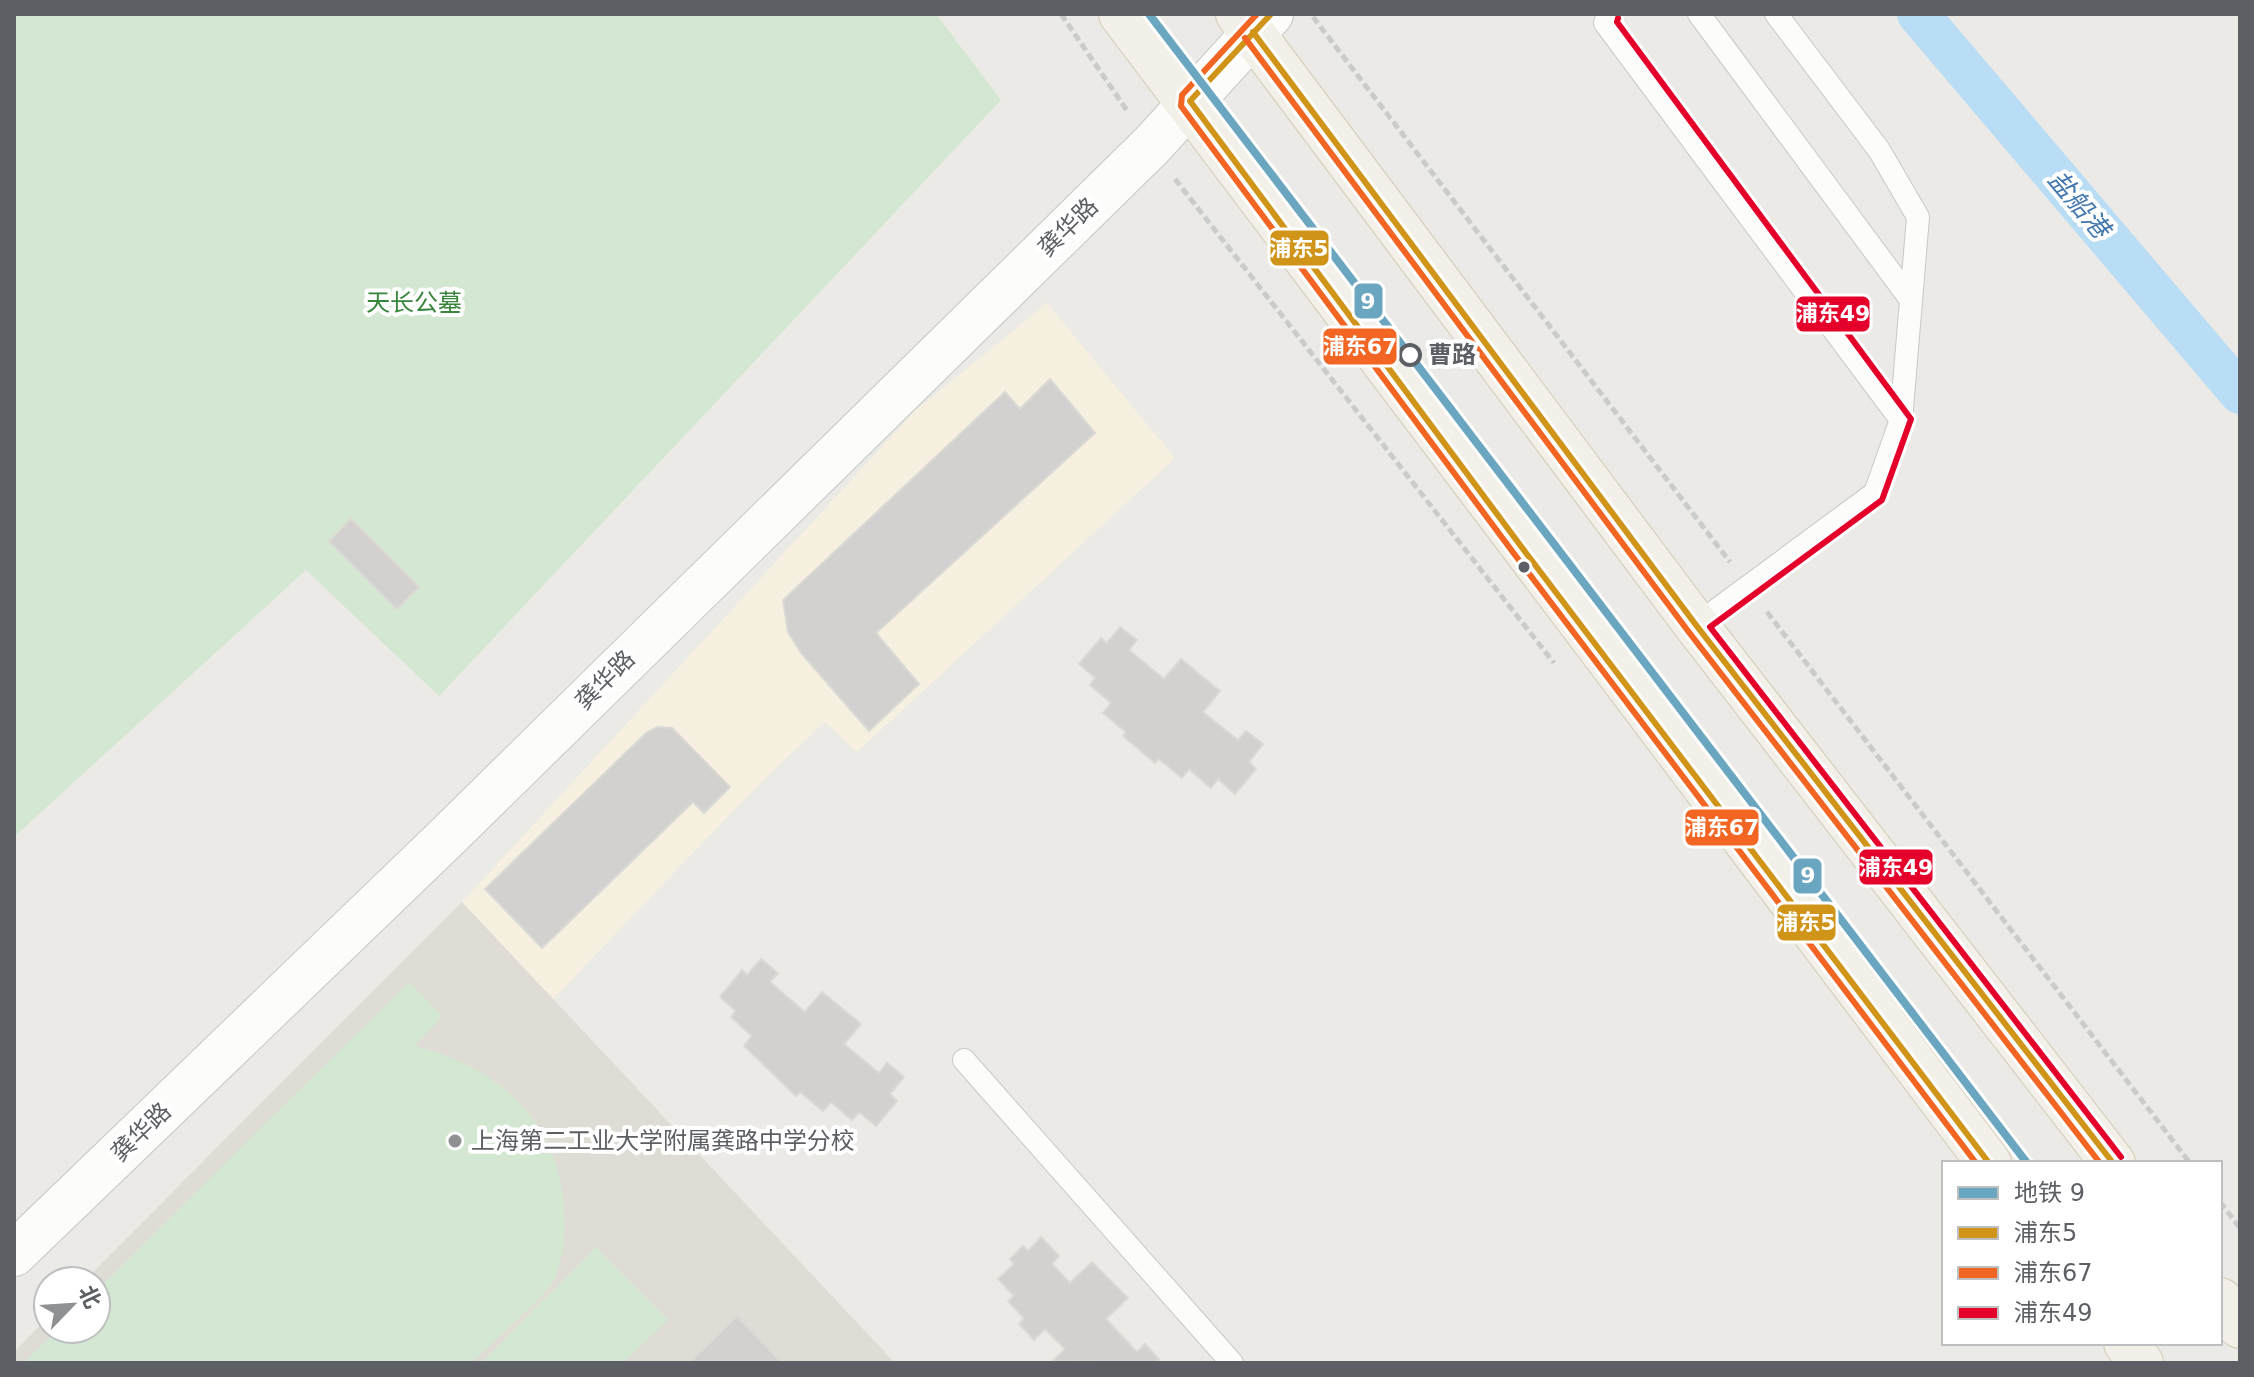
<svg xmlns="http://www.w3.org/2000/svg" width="2254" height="1377" font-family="'DejaVu Sans','Noto Sans SC',sans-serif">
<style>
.commercial{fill:#f5f0df}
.education{fill:#dfdcd6}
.green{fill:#d4e7d2}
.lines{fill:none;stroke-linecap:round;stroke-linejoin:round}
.canal{stroke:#baddf6;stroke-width:42}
.building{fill:#d3d1cf;stroke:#dbd9d5;stroke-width:2}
.lane-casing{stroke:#c8c8c8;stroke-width:24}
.secondary-casing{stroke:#c7c7c7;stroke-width:46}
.primary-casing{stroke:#d3cab4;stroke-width:46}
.path{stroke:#c9ccca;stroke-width:5;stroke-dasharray:8 4;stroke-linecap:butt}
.lane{stroke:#fcfcfb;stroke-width:22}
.secondary{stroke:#fcfcfb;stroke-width:44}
.primary{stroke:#f2f0e8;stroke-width:44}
.bus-1-casing{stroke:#fff;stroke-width:12}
.bus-2-casing{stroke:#fff;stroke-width:12}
.bus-3-casing{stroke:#fff;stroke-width:12}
.bus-1{stroke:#d09419;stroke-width:6}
.bus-2{stroke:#f26522;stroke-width:6}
.bus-3{stroke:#e4002b;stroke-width:6}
.metro-1-casing{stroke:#fff;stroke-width:14}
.metro-1{stroke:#6ba6c0;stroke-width:8}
.stop-dot{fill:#fff;stroke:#5c5f64;stroke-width:4}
.bus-dot{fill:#5c5f64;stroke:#fff;stroke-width:3}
.poi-dot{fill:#8e9092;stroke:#fff;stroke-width:3}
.labels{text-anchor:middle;stroke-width:8;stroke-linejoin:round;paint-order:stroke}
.street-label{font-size:24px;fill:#5c5f64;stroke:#fff}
.park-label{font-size:24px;fill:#38863b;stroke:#fff}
.stop-label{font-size:24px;font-weight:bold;fill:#5c5f64;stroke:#fff;text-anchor:start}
.poi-label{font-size:24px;fill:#5c5f64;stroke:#fff;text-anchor:start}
.water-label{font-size:26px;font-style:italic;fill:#4278ae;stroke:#fff}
.line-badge{stroke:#fff;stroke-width:3}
.badge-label{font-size:22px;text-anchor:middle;font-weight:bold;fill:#fff}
</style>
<rect width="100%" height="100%" fill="#eceae6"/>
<path class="commercial" d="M 1047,303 L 1175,458 L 857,752 L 825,722 L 763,780 L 552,1000 L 462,902 L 915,411 Z"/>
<path class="education" d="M 462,902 L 895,1363 L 14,1363 L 14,1352 L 48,1317 L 48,1329 L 96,1329 L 96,1281 L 84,1281 Z"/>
<path class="green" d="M 14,14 L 936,14 L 1001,100 L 439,696 L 306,570 L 14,837 Z
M 409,982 L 442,1016 L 415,1046 C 498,1067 558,1119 564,1209 C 566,1232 564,1260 553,1281 C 546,1297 487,1347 471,1363 L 23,1363 L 58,1329 L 96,1329 L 96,1291 Z
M 596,1247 L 668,1319 L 623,1363 L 481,1363 Z"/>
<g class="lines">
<path class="canal" d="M 1918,14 L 2240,393"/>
</g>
<path class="building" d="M 1050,379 L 1095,433 L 876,633 L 919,684 L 869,731 L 801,653 L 788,632 L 783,600 L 1005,392 L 1020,409 Z
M 351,519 L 419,587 L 397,609 L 329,541 Z
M 1120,627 L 1137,640 L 1129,650 L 1164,679 L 1181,659 L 1220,691 L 1203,712 L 1238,740 L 1246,731 L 1263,744 L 1249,762 L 1256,769 L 1235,794 L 1218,779 L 1211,788 L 1189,769 L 1182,778 L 1159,759 L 1155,763 L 1123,736 L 1126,732 L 1103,713 L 1111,703 L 1090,685 L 1095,678 L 1079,664 L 1101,638 L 1107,643 Z
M 657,727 L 672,728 L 730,787 L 704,813 L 693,802 L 542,948 L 485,889 L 646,733 Z
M 761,959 L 778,973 L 770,982 L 805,1012 L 822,992 L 861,1024 L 844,1044 L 879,1073 L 887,1063 L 904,1077 L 890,1094 L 897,1101 L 876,1126 L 859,1112 L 852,1120 L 831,1102 L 823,1111 L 800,1092 L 796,1096 L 744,1046 L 752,1036 L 731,1017 L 736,1011 L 720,997 L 742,970 L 747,975 Z
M 1041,1237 L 1059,1256 L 1052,1264 L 1070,1283 L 1092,1262 L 1128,1298 L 1106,1319 L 1137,1352 L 1145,1344 L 1159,1359 L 1155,1363 L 1053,1361 L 1065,1349 L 1045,1329 L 1034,1340 L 1019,1324 L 1024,1318 L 1008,1301 L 1014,1296 L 998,1279 L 1014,1264 L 1010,1259 L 1023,1246 L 1028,1251 Z
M 737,1316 L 782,1363 L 689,1363 Z"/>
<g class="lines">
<g class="lane-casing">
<path id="lane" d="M 1609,14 L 1605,23 L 1901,420
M 1699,14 L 1911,300
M 1696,625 L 1875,493 L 1901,420 L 1918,217 L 1879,150 L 1776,14
M 964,1060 L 1232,1363"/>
</g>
<g class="secondary-casing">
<path id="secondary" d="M 14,1254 L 446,838 L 1152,145 L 1271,14"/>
</g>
<g class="primary-casing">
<path id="primary" d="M 1121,14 L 1989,1163
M 1238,14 L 1696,625 L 2113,1163
M 2220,1300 L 2240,1326
M 2126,1343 L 2141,1363"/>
</g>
<path class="path" d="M 1061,14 L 1128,112
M 1313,17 L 1730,562
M 1175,179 L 1554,663
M 1767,612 L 2190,1163
M 2220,1202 L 2240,1228"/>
<use href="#lane" class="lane"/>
<use href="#secondary" class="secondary"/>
<use href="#primary" class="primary"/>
<g class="bus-1-casing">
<path id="bus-1" d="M 1271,14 L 1190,101 L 1526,553 L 1989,1163
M 1253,32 L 1696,625 L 2113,1163"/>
</g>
<g class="bus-2-casing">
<path id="bus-2" d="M 1257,14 L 1182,95 L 1181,106 L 1518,559 L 1976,1163
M 1245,38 L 1688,631 L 2100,1163"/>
</g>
<g class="bus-3-casing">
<path id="bus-3" d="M 1618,18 L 1617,22 L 1911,419 L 1882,500 L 1710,627 L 2121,1157"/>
</g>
<use href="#bus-1" class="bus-1"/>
<use href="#bus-2" class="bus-2"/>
<use href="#bus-3" class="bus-3"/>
<g class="metro-1-casing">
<path id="metro-1" d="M 1149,14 L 2027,1163"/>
</g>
<use href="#metro-1" class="metro-1"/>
</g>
<circle class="stop-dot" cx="1410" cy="355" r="10"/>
<circle class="bus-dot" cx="1524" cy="567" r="7"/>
<circle class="poi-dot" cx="455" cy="1141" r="8"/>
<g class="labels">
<g class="street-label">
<text transform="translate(1068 227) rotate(-44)" y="8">龚华路</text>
<text transform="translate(605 680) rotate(-45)" y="8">龚华路</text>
<text transform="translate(141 1132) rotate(-44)" y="8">龚华路</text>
</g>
<g class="park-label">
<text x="414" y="311">天长公墓</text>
</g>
<g class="stop-label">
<text x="1428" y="363">曹路</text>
</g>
<g class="poi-label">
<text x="471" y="1149">上海第二工业大学附属龚路中学分校</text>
</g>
<g class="water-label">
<text transform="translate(2079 204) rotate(50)" y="9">盐船港</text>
</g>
</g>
<g class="line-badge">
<rect x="1269" y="229" width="61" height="38" rx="8" fill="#d09419"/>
<rect x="1353" y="282" width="31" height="38" rx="8" fill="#6ba6c0"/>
<rect x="1795" y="295" width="76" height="38" rx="8" fill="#e4002b"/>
<rect x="1322" y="327" width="76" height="39" rx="8" fill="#f26522"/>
<rect x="1684" y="808" width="76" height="39" rx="8" fill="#f26522"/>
<rect x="1858" y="848" width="76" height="38" rx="8" fill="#e4002b"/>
<rect x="1792" y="857" width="31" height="38" rx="8" fill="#6ba6c0"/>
<rect x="1776" y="903" width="61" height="39" rx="8" fill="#d09419"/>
</g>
<g class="badge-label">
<text x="1299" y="256">浦东5</text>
<text x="1368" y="309">9</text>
<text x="1833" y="321">浦东49</text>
<text x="1360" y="354">浦东67</text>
<text x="1722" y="835">浦东67</text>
<text x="1896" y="875">浦东49</text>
<text x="1808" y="883">9</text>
<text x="1806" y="930">浦东5</text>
</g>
<rect width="2254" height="1377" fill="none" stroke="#5c5f64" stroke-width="32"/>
<rect x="1942" y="1161" width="280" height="184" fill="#ffffff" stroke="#bebfc1" stroke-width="2"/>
<rect x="1958" y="1187" width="40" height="12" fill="#6ba6c0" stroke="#bebfc1" stroke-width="2"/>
<text x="2014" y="1201" font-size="24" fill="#5c5f64">地铁 9</text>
<rect x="1958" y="1227" width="40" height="12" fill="#d09419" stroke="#bebfc1" stroke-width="2"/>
<text x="2014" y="1241" font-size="24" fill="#5c5f64">浦东5</text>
<rect x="1958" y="1267" width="40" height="12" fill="#f26522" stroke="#bebfc1" stroke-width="2"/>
<text x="2014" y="1281" font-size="24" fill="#5c5f64">浦东67</text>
<rect x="1958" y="1307" width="40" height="12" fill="#e4002b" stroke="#bebfc1" stroke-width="2"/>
<text x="2014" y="1321" font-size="24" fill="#5c5f64">浦东49</text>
<g transform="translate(72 1305) rotate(65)"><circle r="38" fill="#ffffff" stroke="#bebfc1" stroke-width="2"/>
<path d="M0-6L14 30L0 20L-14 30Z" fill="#8e9092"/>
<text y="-12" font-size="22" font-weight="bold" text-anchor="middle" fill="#5c5f64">北</text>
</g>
</svg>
